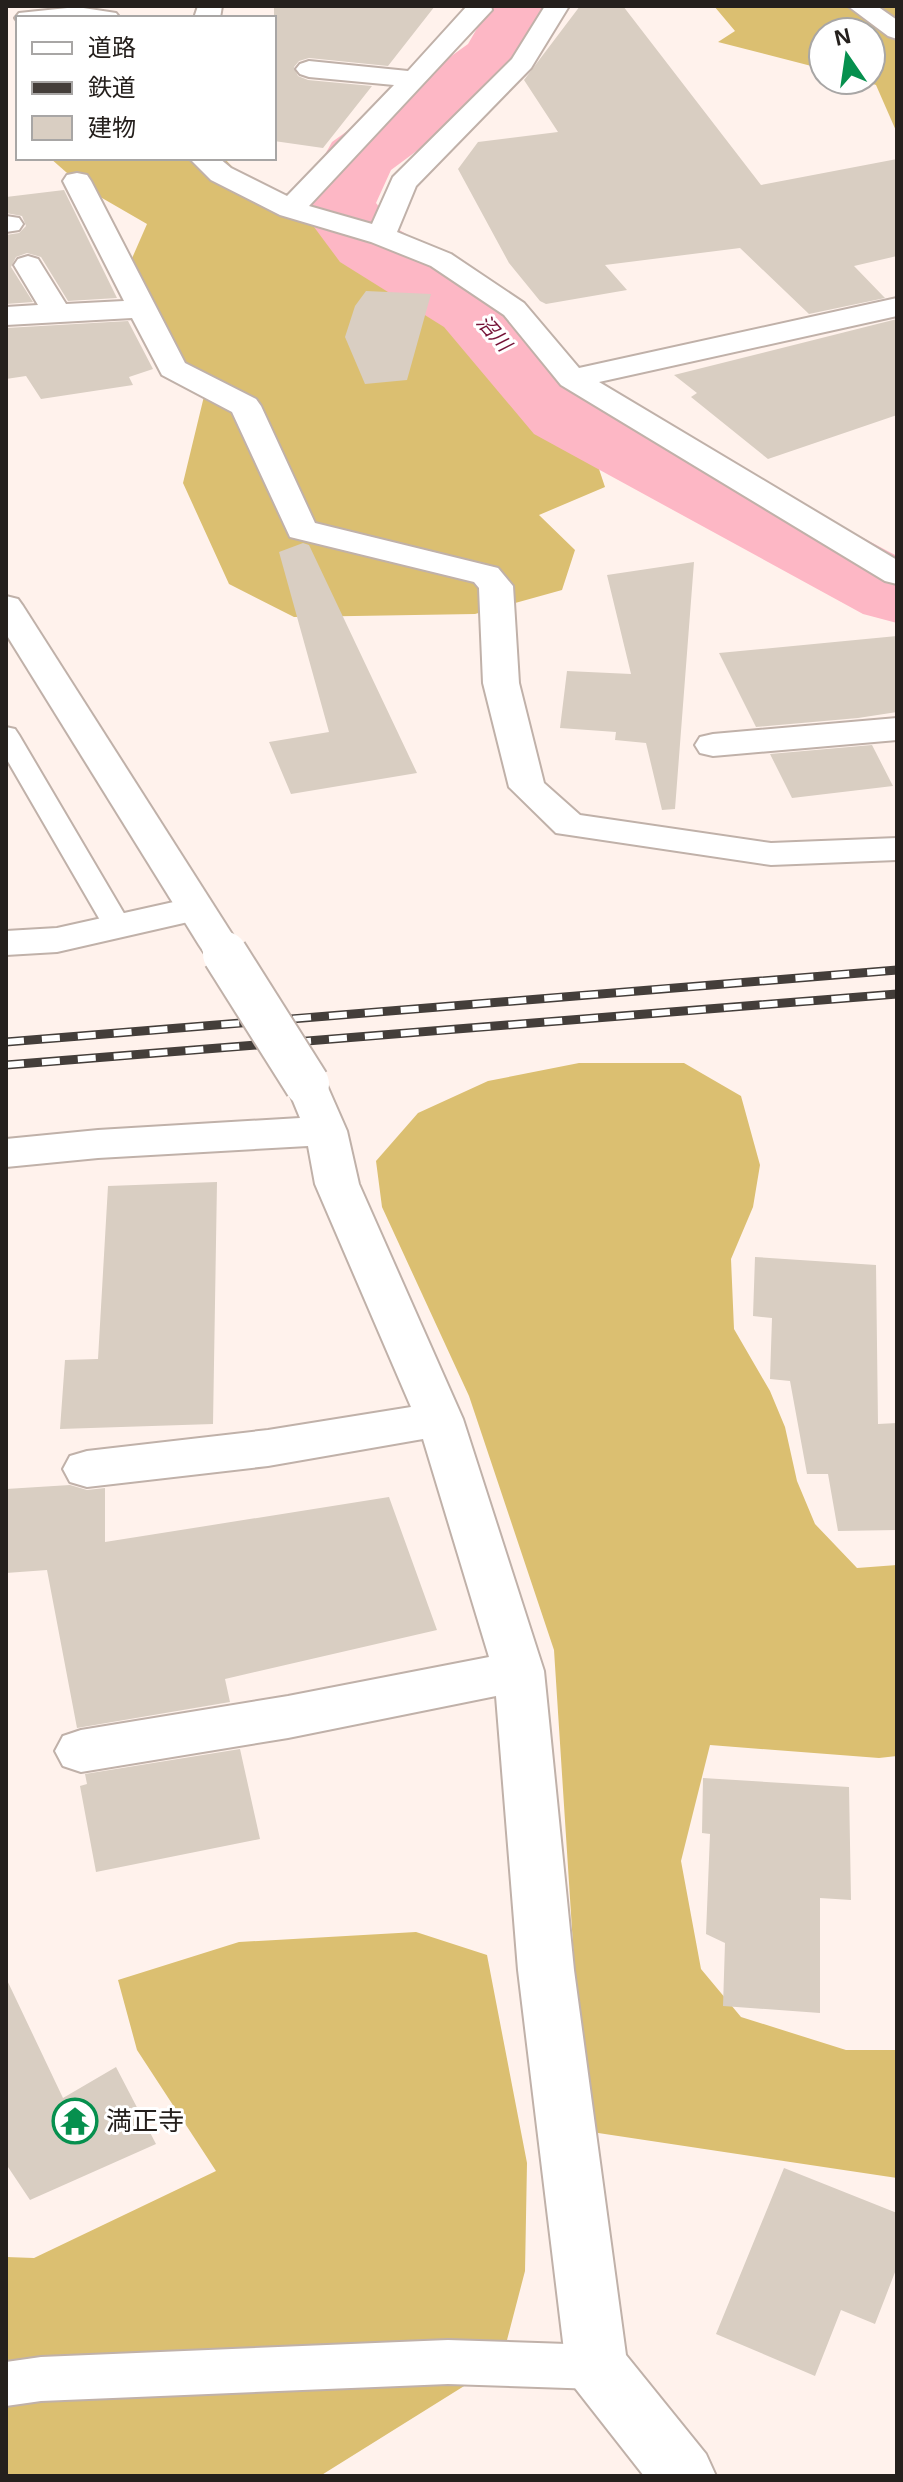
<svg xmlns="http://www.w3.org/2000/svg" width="903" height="2482" font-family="Arial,'Noto Sans JP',sans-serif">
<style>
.forest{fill:#dbbf71}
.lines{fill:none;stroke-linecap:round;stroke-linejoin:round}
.river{fill:#fdb7c5;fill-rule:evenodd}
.building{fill:#d9cec2}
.lane-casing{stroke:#c0b1a9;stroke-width:4}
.street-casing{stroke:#c0b1a9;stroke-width:4}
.secondary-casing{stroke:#c0b1a9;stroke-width:4}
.lane{fill:#fff;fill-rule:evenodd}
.street{fill:#fff;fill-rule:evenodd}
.secondary{fill:#fff;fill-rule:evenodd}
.rail-casing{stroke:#443e3a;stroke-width:9}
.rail{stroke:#fff;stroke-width:6;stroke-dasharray:18;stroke-linecap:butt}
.street-bridge-far1-casing{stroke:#c0b1a9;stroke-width:38;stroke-linecap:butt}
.street-bridge-casing{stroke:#c0b1a9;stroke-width:48;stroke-linecap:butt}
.street-bridge-far1{stroke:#fff;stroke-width:35}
.street-bridge{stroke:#fff;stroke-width:44}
.labels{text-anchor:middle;stroke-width:6;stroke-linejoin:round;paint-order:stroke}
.far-water-label{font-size:20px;font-style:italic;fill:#751337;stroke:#fff}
.near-poi-label{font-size:26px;fill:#25201d;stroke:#fff;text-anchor:start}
</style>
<rect width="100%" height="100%" fill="#fff2ec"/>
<path class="forest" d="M 714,6 L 897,6 L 897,133 L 876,85 L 861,80 L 871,80 L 871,32 L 823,32 L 823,69 L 718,42 L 735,31 Z
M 50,158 L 224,158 L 255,191 L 332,237 L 388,258 L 414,303 L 478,350 L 508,399 L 594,454 L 605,487 L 539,515 L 575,550 L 562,590 L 475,614 L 294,617 L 229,584 L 183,483 L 206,388 L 119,288 L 147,224 L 83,187 Z
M 579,1063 L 684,1063 L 741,1096 L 760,1165 L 753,1207 L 731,1259 L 734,1329 L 770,1391 L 785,1427 L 797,1481 L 815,1524 L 857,1568 L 897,1565 L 897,1756 L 879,1758 L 710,1745 L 681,1861 L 701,1969 L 741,2017 L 846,2050 L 897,2050 L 897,2178 L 585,2131 L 554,1650 L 469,1396 L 382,1207 L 376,1161 L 418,1113 L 488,1081 Z
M 416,1932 L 487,1955 L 527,2163 L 525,2271 L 501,2363 L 320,2476 L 6,2476 L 6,2257 L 34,2258 L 216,2171 L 137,2050 L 118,1980 L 239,1942 Z"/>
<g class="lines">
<path class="river" d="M 490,6 L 560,6 L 523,72 L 391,170 L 376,203 L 396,228 L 502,291 L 596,396 L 897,556 L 897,623 L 863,614 L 534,434 L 444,327 L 340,262 L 297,204 L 332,142 L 468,44 Z"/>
</g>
<path class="building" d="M 274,6 L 435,6 L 388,66 L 309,58 L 299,61 L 294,67 L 298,76 L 308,80 L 372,86 L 323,148 L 274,141 Z
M 580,6 L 623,6 L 761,185 L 897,159 L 897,256 L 854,266 L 885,298 L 809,314 L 740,248 L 605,265 L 627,290 L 546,304 L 540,301 L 509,263 L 458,169 L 478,142 L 558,132 L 524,80 Z
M 64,190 L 117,298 L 68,301 L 41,257 L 27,253 L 16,257 L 11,267 L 33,302 L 6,304 L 6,235 L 19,233 L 26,226 L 22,216 L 6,213 L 6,197 Z
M 366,291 L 431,294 L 407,380 L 365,384 L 345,337 L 355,306 Z
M 897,319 L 897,415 L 768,459 L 691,397 L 697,393 L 674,375 Z
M 128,321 L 153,369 L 129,377 L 133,385 L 41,399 L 26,376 L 6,379 L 6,328 Z
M 303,543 L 309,545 L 417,773 L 291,794 L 269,742 L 329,732 L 279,552 Z
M 694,562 L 675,809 L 662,810 L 646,743 L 615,740 L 616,732 L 560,728 L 567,671 L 631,674 L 607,575 Z
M 897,636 L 897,712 L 858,718 L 756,727 L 719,653 Z
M 872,745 L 893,786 L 792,798 L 770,754 Z
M 217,1182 L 213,1424 L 60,1429 L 65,1360 L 98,1359 L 108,1186 Z
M 755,1257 L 876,1265 L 878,1424 L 897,1423 L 897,1530 L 838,1531 L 828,1474 L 807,1474 L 790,1381 L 770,1379 L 772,1318 L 753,1316 Z
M 70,1485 L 87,1490 L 105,1488 L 105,1542 L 389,1497 L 437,1630 L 225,1679 L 230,1702 L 77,1728 L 47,1570 L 6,1573 L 6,1489 Z
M 240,1749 L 260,1839 L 96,1872 L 80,1786 L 87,1784 L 85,1774 Z
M 703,1778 L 849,1787 L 851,1900 L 820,1898 L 820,2013 L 723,2006 L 725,1943 L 706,1934 L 710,1834 L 702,1833 Z
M 6,1978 L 63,2098 L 116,2067 L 156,2144 L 30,2200 L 6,2164 Z
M 784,2168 L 897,2213 L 897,2267 L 875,2324 L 841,2310 L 815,2376 L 716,2334 Z"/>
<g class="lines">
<g class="lane-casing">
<path id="lane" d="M 6,727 L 15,729 L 19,735 L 132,927 L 128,933 L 118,936 L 108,933 L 104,927 L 6,758 Z
M 448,2340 L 597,2345 L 613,2352 L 619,2367 L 613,2382 L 597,2389 L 448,2384 L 41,2401 L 6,2406 L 6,2362 L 41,2357 Z"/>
</g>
<g class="street-casing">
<path id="street" d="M 198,6 L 222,6 L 220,18 L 194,18 Z
M 467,6 L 491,6 L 492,10 L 309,206 L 372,224 L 393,177 L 512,59 L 545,6 L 569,6 L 531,68 L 416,186 L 397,232 L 451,254 L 524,303 L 579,368 L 897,298 L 897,316 L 599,382 L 897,560 L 897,584 L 885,581 L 561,385 L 504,315 L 431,266 L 371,242 L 280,215 L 211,180 L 189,158 L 219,158 L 231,168 L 287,196 L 394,85 L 309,77 L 300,74 L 296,69 L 300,64 L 309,61 L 408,71 Z
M 848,6 L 877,6 L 897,20 L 897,39 L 888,36 Z
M 77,7 L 116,13 L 120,18 L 18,18 L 18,22 L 15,18 L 19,13 Z
M 77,173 L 87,175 L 91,181 L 185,363 L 256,399 L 261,406 L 315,523 L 498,568 L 513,586 L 519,683 L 544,783 L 580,815 L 771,843 L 897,838 L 897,860 L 771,865 L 556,833 L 509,787 L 483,683 L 479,588 L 474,582 L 290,537 L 232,412 L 162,375 L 132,318 L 6,325 L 6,307 L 38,305 L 14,265 L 18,259 L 28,256 L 38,259 L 66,304 L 124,301 L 63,181 L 67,175 Z
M 6,216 L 19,218 L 23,224 L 19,230 L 6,232 Z
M 897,718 L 897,740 L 713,756 L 700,753 L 695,745 L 700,737 L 713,734 Z
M 196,897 L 210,901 L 215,909 L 210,917 L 57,952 L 6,955 L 6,931 L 57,928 Z
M 307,1070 L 322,1074 L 347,1131 L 359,1184 L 463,1419 L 544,1671 L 574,1970 L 626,2355 L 706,2454 L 716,2476 L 644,2476 L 575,2388 L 566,2367 L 518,1970 L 496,1696 L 288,1738 L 81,1772 L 63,1766 L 55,1751 L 63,1736 L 81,1730 L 288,1696 L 489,1657 L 423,1439 L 268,1466 L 87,1487 L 70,1482 L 63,1469 L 70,1456 L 87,1451 L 268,1430 L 411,1407 L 315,1184 L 308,1146 L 98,1158 L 6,1167 L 6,1139 L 98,1130 L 300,1118 L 286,1084 L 292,1074 Z"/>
</g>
<g class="secondary-casing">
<path id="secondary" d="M 6,596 L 18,599 L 23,606 L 239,945 L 233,954 L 219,957 L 205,954 L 199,945 L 6,634 Z"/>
</g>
<use href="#lane" class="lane"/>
<use href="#street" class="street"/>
<use href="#secondary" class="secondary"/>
<g class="rail-casing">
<path id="rail" d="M 6,1042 L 897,970
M 6,1065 L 897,994"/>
</g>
<use href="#rail" class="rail"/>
<g class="street-bridge-far1-casing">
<path id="street-bridge-far1" d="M 219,945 L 226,956"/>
</g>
<g class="street-bridge-casing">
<path id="street-bridge" d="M 225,954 L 307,1084"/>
</g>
<use href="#street-bridge-far1" class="street-bridge-far1"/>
<use href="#street-bridge" class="street-bridge"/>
</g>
<defs>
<g id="temple-ring" transform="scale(2.3)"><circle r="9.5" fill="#fff" stroke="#06904e" stroke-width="1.5"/><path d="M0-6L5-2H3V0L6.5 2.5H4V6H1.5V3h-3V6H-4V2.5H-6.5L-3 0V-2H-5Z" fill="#06904e"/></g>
</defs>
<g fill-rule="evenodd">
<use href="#temple-ring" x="75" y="2121"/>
</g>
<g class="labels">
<g class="far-water-label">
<text transform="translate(494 333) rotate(49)" y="7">沼川</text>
</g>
<g class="near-poi-label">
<text x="106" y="2130">満正寺</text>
</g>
</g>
<rect width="903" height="2482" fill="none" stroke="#25201d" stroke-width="16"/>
<rect x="16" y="16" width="260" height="144" fill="#ffffff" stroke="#a8a6a5" stroke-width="2"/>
<rect x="32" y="42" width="40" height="12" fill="#ffffff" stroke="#a8a6a5" stroke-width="2"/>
<text x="88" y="56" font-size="24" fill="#25201d">道路</text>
<rect x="32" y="82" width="40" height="12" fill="#443e3a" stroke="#a8a6a5" stroke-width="2"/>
<text x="88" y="96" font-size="24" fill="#25201d">鉄道</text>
<rect x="32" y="116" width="40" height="24" fill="#d9cec2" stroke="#a8a6a5" stroke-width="2"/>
<text x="88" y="136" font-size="24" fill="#25201d">建物</text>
<g transform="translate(847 56) rotate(347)"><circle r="38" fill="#ffffff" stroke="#a8a6a5" stroke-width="2"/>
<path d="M0-6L14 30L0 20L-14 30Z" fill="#06904e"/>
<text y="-12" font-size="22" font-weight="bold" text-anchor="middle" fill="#25201d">N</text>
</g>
</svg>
